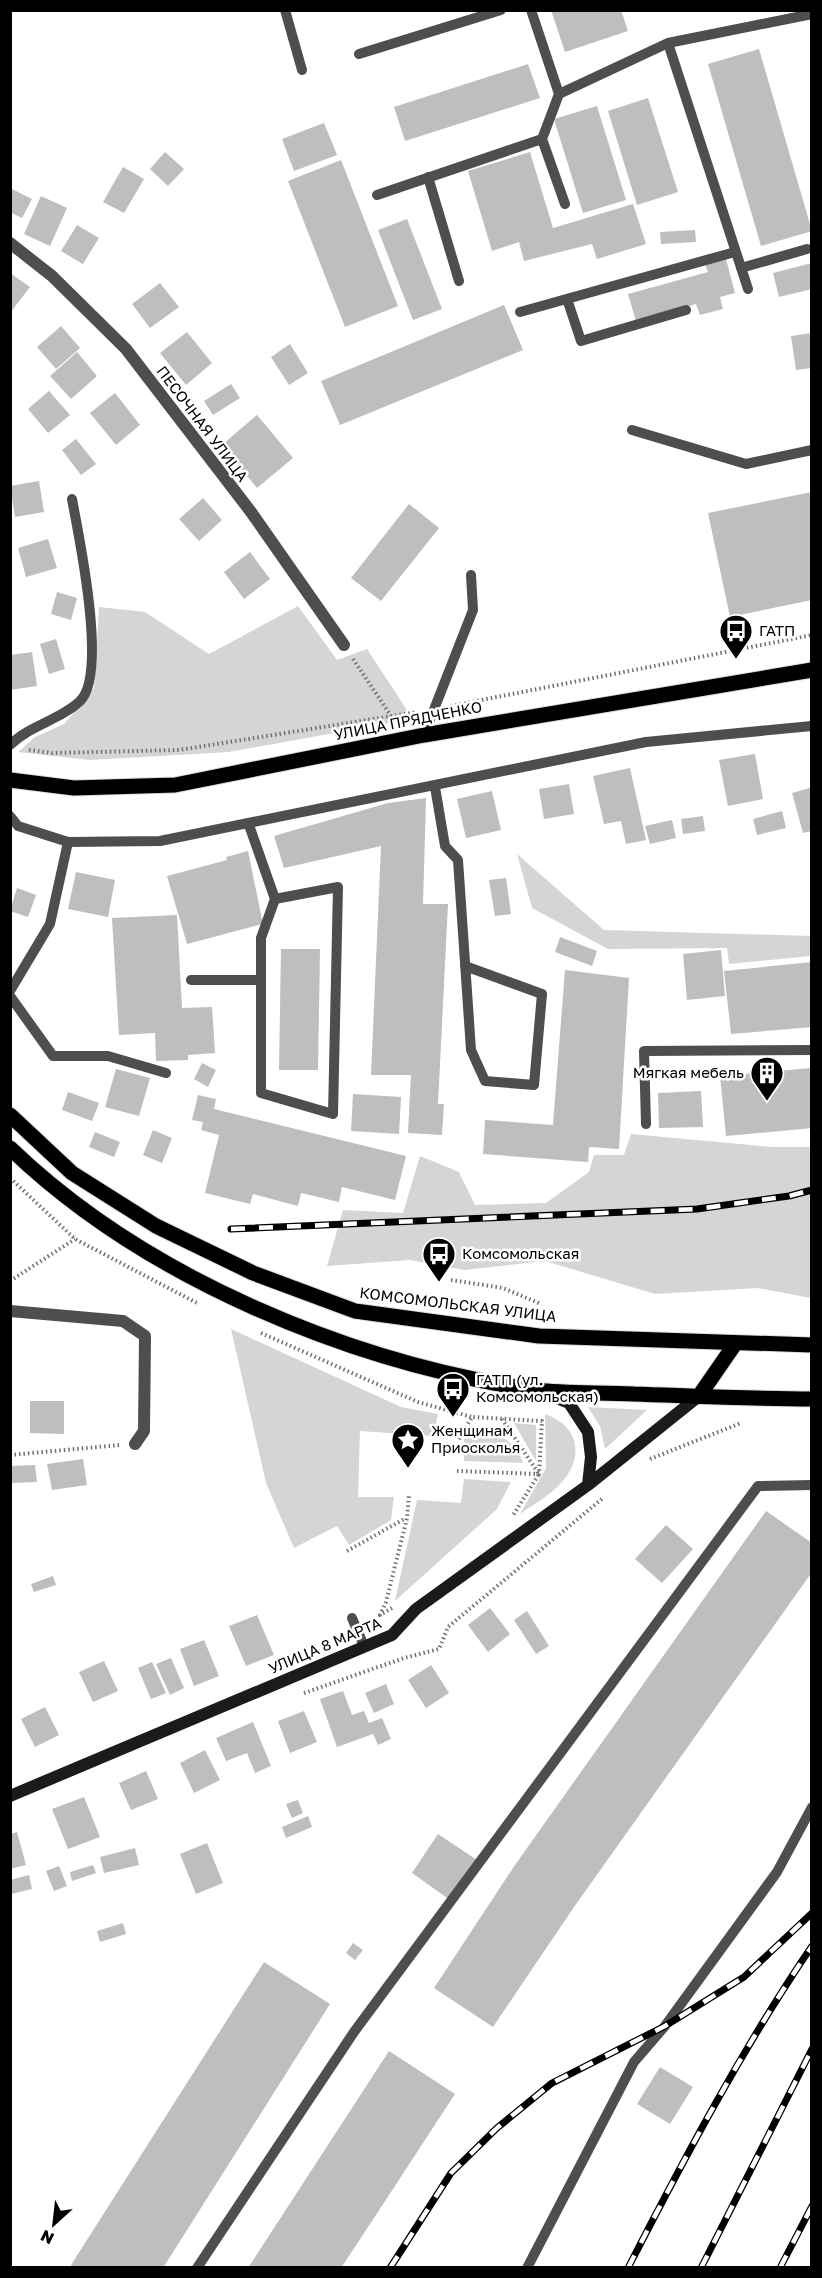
<svg xmlns="http://www.w3.org/2000/svg" width="822" height="2278" font-family="'Golos Text',sans-serif">
<style>
.green{fill:#d5d5d5}
.building{fill:#bebebe}
.lines{fill:none;stroke-linecap:round;stroke-linejoin:round}
.primary-casing{stroke:#dbdbdb;stroke-width:17}
.path{stroke:#707070;stroke-width:4;stroke-dasharray:1.5 3;stroke-linecap:butt}
.service{stroke:#4e4e4e;stroke-width:10}
.minor{stroke:#4e4e4e;stroke-width:12}
.secondary{stroke:#1b1b1b;stroke-width:12}
.primary{stroke:#000;stroke-width:15}
.rail-casing{stroke:#000;stroke-width:7}
.rail{stroke:#fff;stroke-width:4.5;stroke-dasharray:14;stroke-linecap:butt}
.labels{text-anchor:middle;stroke-width:5;stroke-linejoin:round;paint-order:stroke}
.street-label{font-size:15px;fill:#000;stroke:#fff}
.poi-label{font-size:15px;fill:#000;stroke:#fff;text-anchor:start}
</style>
<rect width="100%" height="100%" fill="#fff"/>
<path class="green" d="M 298,606 L 337,660 L 367,649 L 407,710 L 395,722 L 229,752 L 90,760 L 18,752 L 35,737 L 64,724 L 94,688 L 99,607 L 145,612 L 209,654 Z
M 517,854 L 604,930 L 811,936 L 811,956 L 729,964 L 727,948 L 608,949 L 532,908 Z
M 631,1134 L 773,1147 L 811,1147 L 811,1298 L 758,1288 L 655,1294 L 545,1261 L 464,1270 L 410,1260 L 327,1266 L 343,1210 L 403,1213 L 420,1156 L 459,1172 L 475,1205 L 546,1203 L 589,1172 L 594,1155 L 624,1155 Z
M 231,1329 L 401,1407 L 438,1414 L 433,1436 L 360,1431 L 358,1497 L 394,1497 L 391,1520 L 349,1545 L 337,1526 L 294,1548 L 266,1483 Z
M 588,1407 L 647,1410 L 605,1449 L 600,1426 Z
M 545,1414 C 579,1426 585,1457 561,1483 C 550,1495 533,1505 520,1514 L 546,1468 Z
M 514,1423 L 536,1425 L 536,1461 Z
M 471,1428 C 494,1430 516,1440 523,1463 L 464,1461 L 464,1440 Z
M 464,1479 L 511,1482 L 497,1509 L 395,1601 L 417,1500 L 461,1503 Z"/>
<path class="building" d="M 551,10 L 621,10 L 628,31 L 565,52 Z
M 759,49 L 812,231 L 761,246 L 708,64 Z
M 528,64 L 540,98 L 405,141 L 394,107 Z
M 648,98 L 678,192 L 637,205 L 608,111 Z
M 597,106 L 626,200 L 583,213 L 554,119 Z
M 324,123 L 337,155 L 294,171 L 282,139 Z
M 165,152 L 184,169 L 168,186 L 150,169 Z
M 530,152 L 553,228 L 633,204 L 646,244 L 597,259 L 592,244 L 524,261 L 519,242 L 492,251 L 468,171 Z
M 341,160 L 398,306 L 345,327 L 288,181 Z
M 123,167 L 144,179 L 124,213 L 103,202 Z
M 10,188 L 32,199 L 22,218 L 10,212 Z
M 41,196 L 67,208 L 50,246 L 24,234 Z
M 407,219 L 442,309 L 413,320 L 378,230 Z
M 77,225 L 99,238 L 83,264 L 61,251 Z
M 695,230 L 696,242 L 661,244 L 660,232 Z
M 726,259 L 735,293 L 720,297 L 723,309 L 700,315 L 696,304 L 636,321 L 628,294 L 708,272 L 705,264 Z
M 812,263 L 812,289 L 779,297 L 773,273 Z
M 10,273 L 30,287 L 10,313 Z
M 160,283 L 179,307 L 150,328 L 132,304 Z
M 504,305 L 523,350 L 340,425 L 321,381 Z
M 61,326 L 80,348 L 56,369 L 37,347 Z
M 187,332 L 212,363 L 186,385 L 160,353 Z
M 812,333 L 812,368 L 796,370 L 791,336 Z
M 290,344 L 308,373 L 289,385 L 271,357 Z
M 77,352 L 97,376 L 71,399 L 50,376 Z
M 231,384 L 240,398 L 213,415 L 204,401 Z
M 49,391 L 70,415 L 48,433 L 28,409 Z
M 115,393 L 140,425 L 116,445 L 90,413 Z
M 257,415 L 293,458 L 257,488 L 222,445 Z
M 76,439 L 96,464 L 81,475 L 62,450 Z
M 39,481 L 44,512 L 15,517 L 10,486 Z
M 812,492 L 812,600 L 730,617 L 708,513 Z
M 203,498 L 222,520 L 199,541 L 179,519 Z
M 409,504 L 439,528 L 381,601 L 351,578 Z
M 48,539 L 57,568 L 26,577 L 18,548 Z
M 250,552 L 270,579 L 244,599 L 224,572 Z
M 57,592 L 77,598 L 71,620 L 51,614 Z
M 56,639 L 65,669 L 49,674 L 40,644 Z
M 32,652 L 37,686 L 10,690 L 10,655 Z
M 755,754 L 763,799 L 728,806 L 719,760 Z
M 630,768 L 646,840 L 626,844 L 621,821 L 604,824 L 593,776 Z
M 569,784 L 574,814 L 544,819 L 539,789 Z
M 810,788 L 812,831 L 803,833 L 792,793 Z
M 492,791 L 501,830 L 466,838 L 457,799 Z
M 426,798 L 423,904 L 448,904 L 438,1104 L 444,1104 L 442,1135 L 408,1133 L 411,1075 L 371,1075 L 381,846 L 284,868 L 274,836 L 388,803 Z
M 782,811 L 786,828 L 757,835 L 753,819 Z
M 703,816 L 705,831 L 683,834 L 681,819 Z
M 672,820 L 676,838 L 650,844 L 645,826 Z
M 248,851 L 263,924 L 187,944 L 167,876 L 227,860 L 226,857 Z
M 76,872 L 115,880 L 108,917 L 68,909 Z
M 506,878 L 511,914 L 495,916 L 489,880 Z
M 17,888 L 36,895 L 28,917 L 10,911 Z
M 177,915 L 182,1008 L 212,1007 L 215,1053 L 188,1055 L 188,1060 L 156,1061 L 155,1033 L 119,1035 L 112,918 Z
M 560,937 L 597,951 L 592,966 L 555,952 Z
M 281,949 L 320,949 L 318,1070 L 279,1070 Z
M 721,950 L 725,996 L 687,1000 L 683,954 Z
M 812,962 L 812,1027 L 731,1034 L 724,971 Z
M 565,970 L 629,978 L 619,1149 L 589,1147 L 588,1162 L 483,1154 L 485,1120 L 553,1125 Z
M 202,1063 L 216,1070 L 208,1087 L 194,1079 Z
M 812,1068 L 812,1128 L 726,1136 L 720,1076 Z
M 116,1069 L 150,1078 L 139,1116 L 105,1107 Z
M 701,1091 L 703,1127 L 659,1128 L 658,1093 Z
M 68,1092 L 99,1103 L 92,1121 L 62,1110 Z
M 353,1094 L 401,1097 L 399,1134 L 351,1131 Z
M 198,1095 L 216,1099 L 214,1109 L 406,1156 L 395,1200 L 342,1187 L 339,1202 L 301,1193 L 298,1206 L 253,1194 L 250,1204 L 205,1193 L 219,1135 L 201,1130 L 203,1122 L 192,1120 Z
M 153,1130 L 172,1138 L 162,1163 L 143,1155 Z
M 95,1132 L 120,1142 L 114,1157 L 89,1147 Z
M 30,1401 L 64,1401 L 64,1434 L 30,1433 Z
M 83,1459 L 87,1485 L 52,1490 L 47,1464 Z
M 35,1465 L 37,1482 L 10,1483 L 10,1466 Z
M 766,1511 L 812,1543 L 812,1572 L 574,1907 L 493,2027 L 434,1988 L 515,1865 Z
M 666,1525 L 693,1549 L 662,1583 L 635,1559 Z
M 53,1576 L 56,1585 L 34,1592 L 31,1584 Z
M 490,1608 L 510,1634 L 488,1652 L 468,1625 Z
M 527,1611 L 549,1646 L 536,1654 L 514,1620 Z
M 257,1615 L 274,1655 L 246,1666 L 229,1626 Z
M 204,1640 L 219,1676 L 194,1686 L 180,1649 Z
M 171,1658 L 184,1688 L 170,1695 L 156,1664 Z
M 104,1661 L 118,1691 L 93,1702 L 79,1672 Z
M 152,1662 L 166,1693 L 151,1699 L 138,1668 Z
M 431,1665 L 449,1693 L 426,1708 L 408,1680 Z
M 386,1684 L 394,1704 L 374,1713 L 365,1693 Z
M 343,1691 L 352,1715 L 364,1711 L 369,1723 L 382,1718 L 391,1739 L 378,1745 L 370,1727 L 373,1734 L 337,1747 L 320,1699 Z
M 45,1707 L 59,1735 L 35,1747 L 21,1719 Z
M 304,1711 L 317,1742 L 290,1753 L 278,1721 Z
M 253,1722 L 271,1766 L 255,1773 L 247,1753 L 226,1761 L 216,1738 Z
M 205,1750 L 220,1780 L 194,1793 L 180,1763 Z
M 146,1771 L 158,1799 L 131,1810 L 119,1783 Z
M 84,1797 L 100,1837 L 68,1849 L 52,1809 Z
M 298,1800 L 303,1813 L 292,1818 L 286,1804 Z
M 308,1816 L 312,1827 L 286,1838 L 282,1827 Z
M 17,1832 L 26,1865 L 10,1869 L 10,1834 Z
M 438,1834 L 477,1860 L 450,1900 L 412,1873 Z
M 207,1843 L 223,1883 L 196,1894 L 180,1854 Z
M 135,1848 L 139,1865 L 104,1873 L 100,1857 Z
M 93,1865 L 96,1873 L 72,1881 L 70,1872 Z
M 59,1866 L 67,1886 L 54,1891 L 46,1871 Z
M 29,1875 L 32,1889 L 11,1894 L 10,1880 Z
M 123,1923 L 126,1934 L 100,1942 L 97,1931 Z
M 353,1943 L 363,1950 L 355,1960 L 346,1953 Z
M 264,1962 L 330,2004 L 163,2268 L 75,2268 L 71,2265 Z
M 389,2051 L 455,2094 L 374,2218 L 341,2268 L 248,2268 Z
M 660,2067 L 693,2087 L 670,2124 L 637,2104 Z"/>
<g class="lines">
<g class="primary-casing">
<path id="primary" d="M 10,780 L 74,788 L 175,785 L 424,735 L 812,670
M 10,1115 L 72,1173 L 156,1226 L 253,1273 L 355,1311 L 539,1336 L 812,1345
M 10,1148 C 145,1278 351,1363 535,1390 C 567,1394 602,1392 634,1394 C 693,1396 752,1399 812,1399
M 699,1396 L 735,1344"/>
</g>
<path class="path" d="M 353,659 L 391,716
M 451,706 L 812,635
M 29,750 L 52,753 L 179,750 L 417,712
M 10,1178 L 75,1239 L 197,1303
M 451,1280 L 503,1288 L 541,1304
M 10,1281 L 75,1239
M 261,1333 L 418,1402 L 472,1417
M 502,1419 L 539,1474 L 512,1517
M 10,1455 L 120,1445
M 650,1459 L 741,1423
M 457,1471 L 539,1474 L 542,1421 L 472,1417 L 458,1441
M 347,1551 L 406,1518
M 392,1608 L 380,1615 L 386,1602 L 407,1518 L 409,1495
M 304,1693 L 404,1658 L 439,1649 L 448,1627 L 603,1498"/>
<path class="service" d="M 285,10 L 302,70
M 531,10 L 559,94
M 668,43 L 748,289
M 359,54 L 501,10
M 542,139 L 565,204
M 428,177 L 459,281
M 377,195 L 542,139 L 559,94 L 668,43 L 812,14
M 741,268 L 807,249
M 567,299 L 581,341 L 686,310
M 520,312 L 735,252
M 632,430 L 746,464 L 812,450
M 424,735 L 473,610 L 471,575
M 10,745 C 30,725 60,720 80,701 C 108,674 79,537 72,499
M 435,787 L 445,846 L 458,860 L 471,1050 L 485,1081 L 534,1085 L 542,994 L 465,966
M 10,816 L 18,826 L 68,842 L 160,841 L 646,742 L 812,726
M 249,825 L 275,899 L 261,938 L 261,1093 L 333,1114 L 338,887 L 275,899
M 191,980 L 260,980
M 10,991 L 50,924 L 68,842
M 10,996 L 53,1056 L 108,1056 L 166,1073
M 646,1124 L 644,1051 L 812,1050
M 352,1618 L 364,1646
M 197,2268 L 354,2032 L 758,1486 L 812,1485
M 527,2268 L 634,2062 L 665,2026 L 777,1872 L 812,1807"/>
<path class="minor" d="M 10,243 L 52,276 L 126,349 L 251,512 L 344,645
M 10,1311 L 123,1321 L 145,1336 L 144,1431 L 135,1444"/>
<path class="secondary" d="M 546,1394 L 569,1403 L 588,1432 L 591,1457 L 588,1485
M 10,1796 L 392,1635 L 416,1609 L 588,1485 L 699,1396"/>
<use href="#primary" class="primary"/>
<g class="rail-casing">
<path id="rail" d="M 231,1229 L 697,1209 L 789,1196 L 812,1190
M 390,2268 L 451,2173 L 497,2128 L 552,2083 L 665,2026 L 744,1977 L 812,1913
M 628,2268 C 685,2157 742,2049 812,1946
M 701,2268 L 812,2049
M 780,2268 L 812,2206"/>
</g>
<use href="#rail" class="rail"/>
</g>
<defs>
<g id="bus-pin" transform="scale(1.725)"><path d="M0 17L-7.5 6A9.5 9.5 0 1 1 7.5 6Z" fill="#000" stroke="#fff"/><path d="M-5-6H5V4H4V6H2V4H-2V6H-4V4H-5ZM-3.5-4V0h7V-4ZM-3.5 1.2v1.5H-2V1.2ZM2 1.2v1.5H3.5V1.2Z" fill="#fff"/></g>
<g id="building-pin" transform="scale(1.725)"><path d="M0 17L-7.5 6A9.5 9.5 0 1 1 7.5 6Z" fill="#000" stroke="#fff"/><path d="M-4-6H4V6H1V3H-1V6H-4ZM-2.5-4.3h1.7v1.8h-1.7ZM.8-4.3h1.7v1.8H.8ZM-2.5-1h1.7V.8h-1.7ZM.8-1h1.7V.8H.8Z" fill="#fff"/></g>
<g id="sight-pin" transform="scale(1.725)"><path d="M0 17L-7.5 6A9.5 9.5 0 1 1 7.5 6Z" fill="#000" stroke="#fff"/><path d="M0-6L1.8-2.2L6-1.7L2.9 1.2L3.7 5.4L0 3.3L-3.7 5.4L-2.9 1.2L-6-1.7L-1.8-2.2Z" fill="#fff"/></g>
</defs>
<g fill-rule="evenodd">
<use href="#bus-pin" x="736" y="631"/>
<use href="#building-pin" x="767" y="1073"/>
<use href="#bus-pin" x="439" y="1254"/>
<use href="#bus-pin" x="453" y="1389"/>
<use href="#sight-pin" x="408" y="1440"/>
</g>
<g class="labels">
<g class="street-label">
<text transform="translate(202 424) rotate(53)" y="5">ПЕСОЧНАЯ УЛИЦА</text>
<text transform="translate(408 721) rotate(-11)" y="5">УЛИЦА ПРЯДЧЕНКО</text>
<text transform="translate(458 1305) rotate(7)" y="5">КОМСОМОЛЬСКАЯ УЛИЦА</text>
<text transform="translate(325 1646) rotate(-23)" y="5">УЛИЦА 8 МАРТА</text>
</g>
<g class="poi-label">
<text x="759" y="636">ГАТП</text>
<text x="744" y="1078" text-anchor="end">Мягкая мебель</text>
<text x="462" y="1259">Комсомольская</text>
<text x="476" y="1385">ГАТП (ул.<tspan x="476" dy="17">Комсомольская)</tspan></text>
<text x="431" y="1436">Женщинам<tspan x="431" dy="17">Приосколья</tspan></text>
</g>
</g>
<rect width="822" height="2278" fill="none" stroke="#000000" stroke-width="24"/>
<g transform="translate(54 2224) rotate(207)" stroke="#ffffff" stroke-width="4.5" paint-order="stroke">
<path d="M0-4.5L10 22L0 15L-10 22Z" fill="#000000"/>
<text y="-9" font-size="16" font-weight="bold" text-anchor="middle" fill="#000000">N</text>
</g>
</svg>
